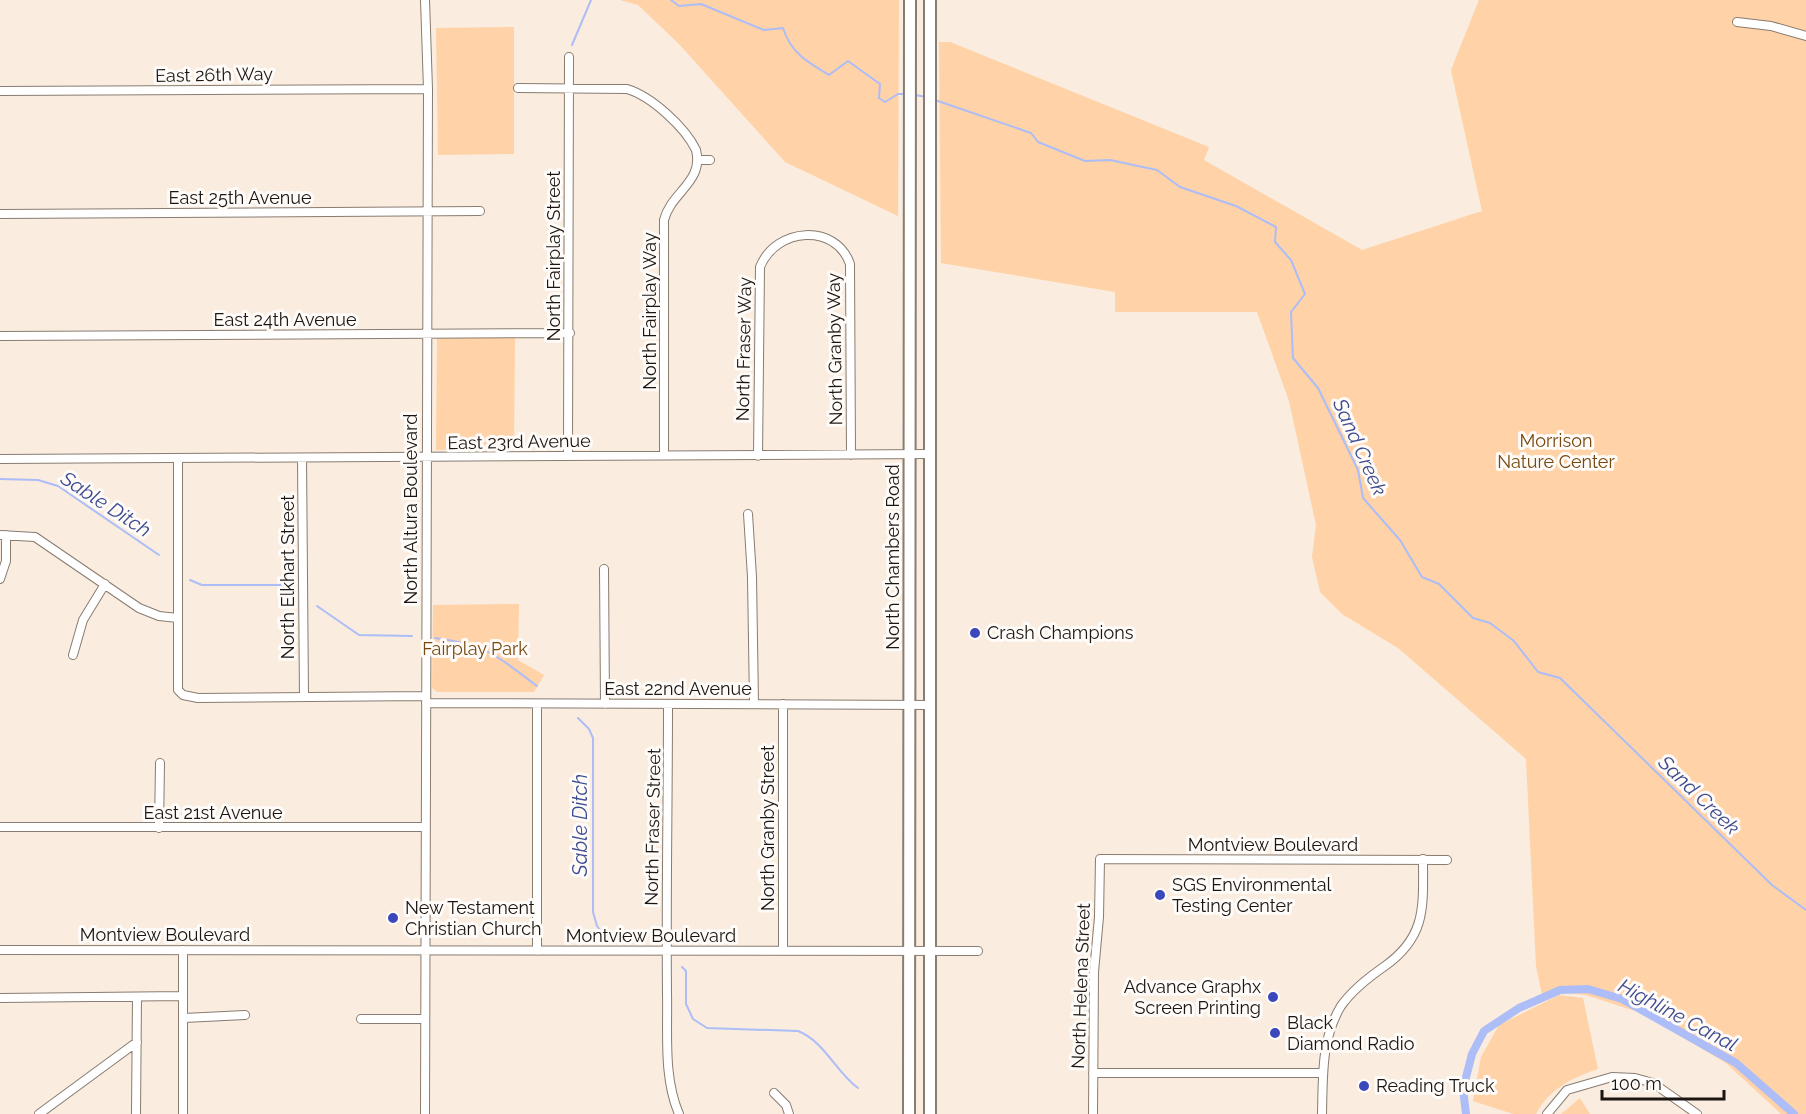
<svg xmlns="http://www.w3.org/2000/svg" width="1806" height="1114" font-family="Raleway,sans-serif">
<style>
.green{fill:#ffd2a7}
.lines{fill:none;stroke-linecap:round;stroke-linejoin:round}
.stream{stroke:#acbdf7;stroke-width:2}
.canal{stroke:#acbdf7;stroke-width:8}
.minor-casing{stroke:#897c71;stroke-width:10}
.secondary-casing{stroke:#897c71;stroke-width:14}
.minor{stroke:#fff;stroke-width:8}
.secondary{stroke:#fff;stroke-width:10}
.poi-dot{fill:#3a48bb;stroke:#fefbf8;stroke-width:2}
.labels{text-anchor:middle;stroke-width:6;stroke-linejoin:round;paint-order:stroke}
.street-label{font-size:18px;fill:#1a1511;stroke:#fefbf8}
.park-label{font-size:18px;fill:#774911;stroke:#fefbf8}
.poi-label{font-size:18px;fill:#1a1511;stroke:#fefbf8;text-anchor:start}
.water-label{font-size:20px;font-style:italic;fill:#3c4b90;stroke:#fefbf8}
</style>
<rect width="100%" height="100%" fill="#faecde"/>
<path class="green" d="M 620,0 L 899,0 L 898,216 L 785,162 L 679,44 L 638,5 Z
M 1479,0 L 1806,0 L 1806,1114 L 1781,1114 L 1726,1063 L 1641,1013 L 1586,995 L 1559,992 L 1543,1000 L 1536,966 L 1526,759 L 1398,648 L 1342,614 L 1320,592 L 1312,557 L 1316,525 L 1289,401 L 1257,312 L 1115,312 L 1115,292 L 941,263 L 939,42 L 950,42 L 1209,147 L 1204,160 L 1362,250 L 1482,211 L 1451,70 Z
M 514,27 L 514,154 L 438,155 L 436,28 Z
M 437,338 L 515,338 L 514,448 L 436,450 Z
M 519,604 L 518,660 L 544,675 L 534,692 L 437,692 L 432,688 L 433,605 Z
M 1559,995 L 1583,998 L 1598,1069 C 1573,1077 1549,1089 1536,1114 L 1513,1114 L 1473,1101 L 1481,1057 L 1499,1025 Z
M 1580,1098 L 1590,1114 L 1561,1114 Z"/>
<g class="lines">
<path class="stream" d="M 671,0 L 679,6 L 701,4 L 764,30 L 783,28 C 791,53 807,62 829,75 L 848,61 L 880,84 L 879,98 L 885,102 L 898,94 L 906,94
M 572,45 L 591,0
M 915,95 L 927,97
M 935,100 L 1031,133 L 1038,142 L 1085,161 L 1110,160 L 1157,170 L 1180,187 L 1236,206 L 1276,227 L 1275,242 L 1291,260 L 1305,294 L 1291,312 L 1293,358 L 1318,388 L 1358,470 L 1363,498 L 1400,540 L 1422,577 L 1439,584 L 1473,618 L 1490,623 L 1514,641 L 1538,672 L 1560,678 L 1772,885 L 1806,910
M 0,479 L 38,480 L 58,486 L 159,555
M 190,580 L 202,585 L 287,585
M 317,606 L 359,635 L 412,636
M 435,638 C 487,645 496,655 537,686
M 578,718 L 589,729 L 593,738 L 593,912 L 597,926 L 603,934
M 682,967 L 686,971 L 686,1004 L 693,1019 L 707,1028 L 798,1031 C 824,1041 836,1072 858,1088"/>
<path class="canal" d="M 1466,1114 L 1463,1089 L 1472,1054 L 1484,1031 L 1519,1008 L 1560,990 L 1588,989 L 1622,999 L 1736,1063 L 1794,1114"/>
<g class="minor-casing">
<path id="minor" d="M 425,0 L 428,89 L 425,1114
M 1737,22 L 1771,26 L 1806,36
M 518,88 L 627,89 C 651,96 685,127 696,150 C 704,182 671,192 664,220 L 664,455
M 0,91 L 428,89
M 698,160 L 710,160
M 0,214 L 480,211
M 0,336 L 570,333
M 568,456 L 569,57
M 758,456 L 760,267 C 776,227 836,223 850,264 L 851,455
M 302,458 L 304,697
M 0,459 L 930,454
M 178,459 L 178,690 L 183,695 L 198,698 L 425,696
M 748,514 L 752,577 L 754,704
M 0,535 L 35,537 L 139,608 L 159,616 L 178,618
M 604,569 L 605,704
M 0,579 L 6,561 L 6,535
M 73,655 L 83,620 L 105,584
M 426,703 L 929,705
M 537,704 L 537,951
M 668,704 C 668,800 666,896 667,992 C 668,1032 663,1077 679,1114
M 0,827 L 425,827
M 159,828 L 160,763
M 0,950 L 978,951
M 183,950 L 183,1114
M 783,951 L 783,704
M 0,998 L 183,996
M 184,1018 L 245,1015
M 361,1019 L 425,1019
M 1093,1073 L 1322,1073
M 774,1093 L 786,1105 L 789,1114
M 39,1114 L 137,1042
M 136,1114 L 137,997
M 1093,1114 L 1094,972 L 1099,917 L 1100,859 L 1447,860
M 1322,1114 C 1323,1077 1321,1039 1341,1006 C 1353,989 1369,977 1385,966 C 1427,936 1423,906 1423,859
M 1547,1114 L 1567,1090 L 1612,1077 L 1635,1078 L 1653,1083 L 1697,1114"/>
</g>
<g class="secondary-casing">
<path id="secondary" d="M 930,0 L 930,1114
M 909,1114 L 910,0"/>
</g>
<use href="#minor" class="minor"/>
<use href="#secondary" class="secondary"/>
</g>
<g class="poi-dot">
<circle cx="975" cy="633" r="6"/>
<circle cx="1160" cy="895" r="6"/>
<circle cx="393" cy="918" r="6"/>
<circle cx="1273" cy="997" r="6"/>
<circle cx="1275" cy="1033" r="6"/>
<circle cx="1364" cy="1086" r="6"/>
</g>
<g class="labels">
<g class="street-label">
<text transform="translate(214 75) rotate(-1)" y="6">East 26th Way</text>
<text x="240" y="204">East 25th Avenue</text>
<text transform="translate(554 256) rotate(-90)" y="6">North Fairplay Street</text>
<text transform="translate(650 311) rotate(-90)" y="6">North Fairplay Way</text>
<text x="285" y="326">East 24th Avenue</text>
<text transform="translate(744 349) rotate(-89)" y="6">North Fraser Way</text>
<text transform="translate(835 349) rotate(-91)" y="6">North Granby Way</text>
<text transform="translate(519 442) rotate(-1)" y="6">East 23rd Avenue</text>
<text transform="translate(411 509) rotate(-90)" y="6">North Altura Boulevard</text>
<text transform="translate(893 557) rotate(-90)" y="6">North Chambers Road</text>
<text transform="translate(288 577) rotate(-90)" y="6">North Elkhart Street</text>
<text x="678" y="695">East 22nd Avenue</text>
<text x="213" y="819">East 21st Avenue</text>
<text transform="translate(653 827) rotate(-89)" y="6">North Fraser Street</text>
<text transform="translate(768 828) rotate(-90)" y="6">North Granby Street</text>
<text x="1273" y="851">Montview Boulevard</text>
<text x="165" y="941">Montview Boulevard</text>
<text x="651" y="942">Montview Boulevard</text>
<text transform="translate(1081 986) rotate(-88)" y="6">North Helena Street</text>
</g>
<g class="park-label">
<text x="1556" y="447">Morrison<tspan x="1556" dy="21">Nature Center</tspan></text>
<text x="475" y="655">Fairplay Park</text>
</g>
<g class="poi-label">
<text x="987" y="639">Crash Champions</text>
<text x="1172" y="891">SGS Environmental<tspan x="1172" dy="21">Testing Center</tspan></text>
<text x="405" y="914">New Testament<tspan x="405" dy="21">Christian Church</tspan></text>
<text x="1261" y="993" text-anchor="end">Advance Graphx<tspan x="1261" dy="21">Screen Printing</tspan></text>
<text x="1287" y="1029">Black<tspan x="1287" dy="21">Diamond Radio</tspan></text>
<text x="1376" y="1092">Reading Truck</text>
</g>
<g class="water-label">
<text transform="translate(1360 447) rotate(66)" y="7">Sand Creek</text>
<text transform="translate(106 504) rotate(33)" y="7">Sable Ditch</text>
<text transform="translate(1699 795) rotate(44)" y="7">Sand Creek</text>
<text transform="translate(580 825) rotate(-90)" y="7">Sable Ditch</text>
<text transform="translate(1678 1015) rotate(28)" y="7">Highline Canal</text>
</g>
</g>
<path d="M1602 1090v9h122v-9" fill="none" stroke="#1a1511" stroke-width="3"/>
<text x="1611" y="1090" font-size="18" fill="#1a1511" stroke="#fefbf8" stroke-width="4.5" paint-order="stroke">100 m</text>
</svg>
